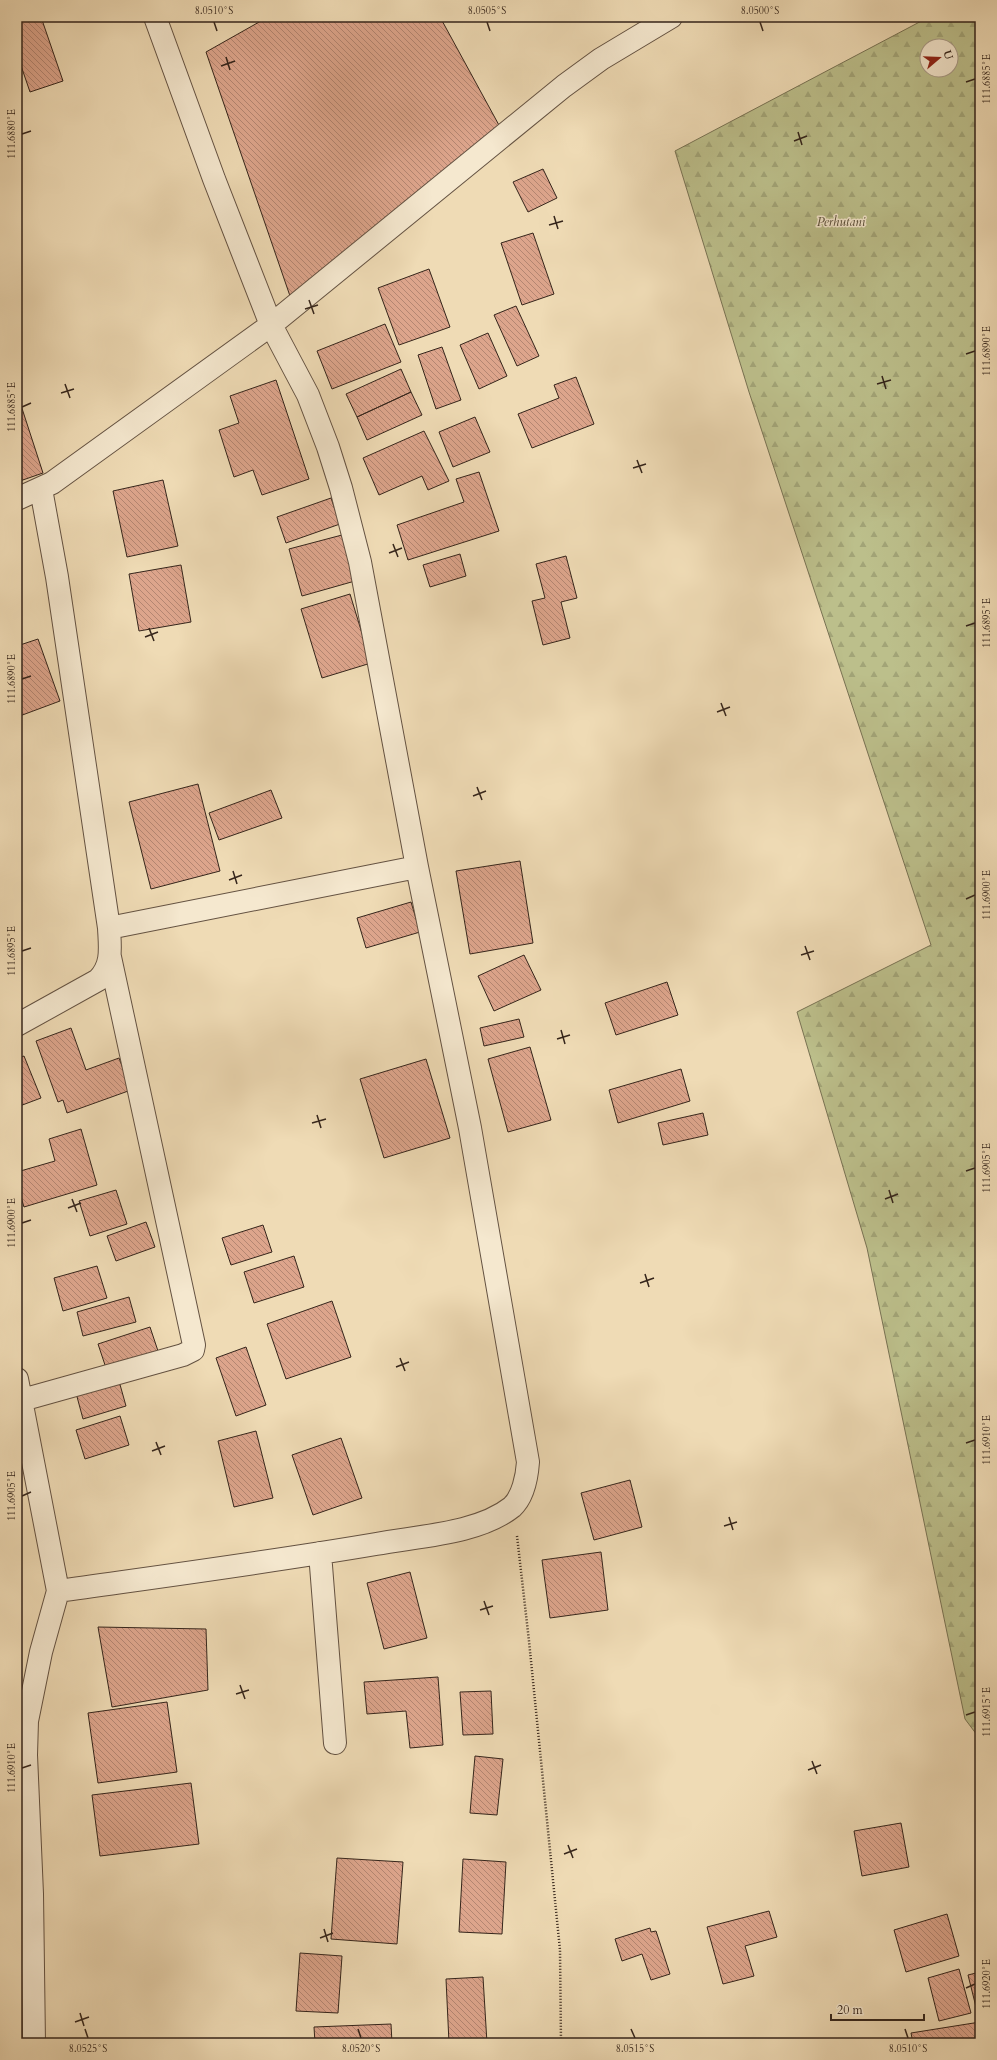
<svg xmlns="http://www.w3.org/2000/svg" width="997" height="2060" font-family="Cardo,serif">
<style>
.forest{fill:url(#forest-firs);stroke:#787253;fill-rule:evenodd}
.building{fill:url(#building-back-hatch);stroke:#35251b}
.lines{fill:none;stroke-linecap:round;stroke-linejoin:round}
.minor-casing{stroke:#645242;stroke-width:24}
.path{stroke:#35251b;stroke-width:2.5;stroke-dasharray:1 2;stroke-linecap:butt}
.minor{stroke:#f5e8cf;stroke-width:22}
.ticks{fill:none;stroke:#35251b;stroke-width:1.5}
.labels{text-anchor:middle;stroke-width:3;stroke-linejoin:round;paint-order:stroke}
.park-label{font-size:13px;font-style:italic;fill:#574c37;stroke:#f5e8cf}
.neatline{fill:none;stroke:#35251b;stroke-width:1.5}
.ticks-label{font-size:10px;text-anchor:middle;fill:#35251b}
</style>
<defs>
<pattern id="forest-firs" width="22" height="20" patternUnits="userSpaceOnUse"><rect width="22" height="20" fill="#bcbf8b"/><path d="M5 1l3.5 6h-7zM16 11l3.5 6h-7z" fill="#a2a477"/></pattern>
<pattern id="building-back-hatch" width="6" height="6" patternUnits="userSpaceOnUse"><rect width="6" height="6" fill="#dda58c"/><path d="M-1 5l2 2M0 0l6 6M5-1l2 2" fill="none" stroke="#b48672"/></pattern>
</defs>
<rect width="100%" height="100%" fill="#efdbb5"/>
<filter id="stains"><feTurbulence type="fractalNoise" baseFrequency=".005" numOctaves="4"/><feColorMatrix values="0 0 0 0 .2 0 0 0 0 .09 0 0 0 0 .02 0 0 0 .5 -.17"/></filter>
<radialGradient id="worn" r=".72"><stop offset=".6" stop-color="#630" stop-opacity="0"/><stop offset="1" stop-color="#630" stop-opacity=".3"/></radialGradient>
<path class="forest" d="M 929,17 L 980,17 L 980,1739 L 965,1719 L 867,1248 L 797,1012 L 931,945 L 749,392 L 675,151 ZM 927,46 L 951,46 L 951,70 L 927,70 Z"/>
<path class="building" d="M 26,17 L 41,17 L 63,81 L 30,92 L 17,54 L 17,20 Z
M 268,17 L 440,17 L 500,127 L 290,296 L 206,52 Z
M 543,169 L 557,198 L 528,212 L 513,182 Z
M 533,233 L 554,294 L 522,305 L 501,243 Z
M 429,269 L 450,327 L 399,345 L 378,288 Z
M 516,306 L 539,356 L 517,366 L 494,315 Z
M 385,324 L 401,362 L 332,389 L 317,351 Z
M 488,333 L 507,376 L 479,389 L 460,345 Z
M 442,347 L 461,400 L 436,409 L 418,355 Z
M 401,369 L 411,392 L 357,417 L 346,394 Z
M 576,377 L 594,424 L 532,448 L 518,414 L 559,398 L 554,385 Z
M 276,380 L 309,479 L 262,495 L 253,470 L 234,477 L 219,430 L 239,423 L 230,396 Z
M 411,392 L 422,415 L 367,440 L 357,417 Z
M 17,393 L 43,473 L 17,482 Z
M 475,417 L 490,452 L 453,467 L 439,432 Z
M 424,431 L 449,481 L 428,490 L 422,476 L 379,495 L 363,458 Z
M 479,472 L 499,531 L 408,560 L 397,525 L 464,502 L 456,479 Z
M 163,480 L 178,546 L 127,557 L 113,491 Z
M 331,498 L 340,524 L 286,543 L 277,517 Z
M 342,535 L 355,581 L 302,596 L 289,549 Z
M 460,554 L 466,576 L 430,587 L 423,565 Z
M 566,556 L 577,598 L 561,602 L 570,638 L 543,645 L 532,601 L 545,598 L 536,564 Z
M 181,565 L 191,622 L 139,631 L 129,574 Z
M 350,594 L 371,663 L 322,678 L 301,609 Z
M 38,639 L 60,701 L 17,717 L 17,646 Z
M 198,784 L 220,871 L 151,889 L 129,802 Z
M 271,790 L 282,818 L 219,840 L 209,813 Z
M 520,861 L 533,943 L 470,954 L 456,871 Z
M 411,902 L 420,932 L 366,948 L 357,918 Z
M 524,955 L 541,990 L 494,1011 L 478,976 Z
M 667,982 L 678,1015 L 616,1035 L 605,1003 Z
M 519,1019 L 524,1037 L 484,1046 L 480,1028 Z
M 71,1028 L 86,1070 L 119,1058 L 131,1090 L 67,1113 L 63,1100 L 58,1102 L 36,1041 Z
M 530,1047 L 551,1120 L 508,1132 L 488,1059 Z
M 24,1056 L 41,1098 L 17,1107 L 17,1059 Z
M 426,1059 L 450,1138 L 384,1158 L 360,1079 Z
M 681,1069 L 690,1101 L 618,1123 L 609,1090 Z
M 703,1113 L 708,1135 L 663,1145 L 658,1123 Z
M 81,1129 L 97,1185 L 24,1207 L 17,1184 L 17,1172 L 55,1161 L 49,1139 Z
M 116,1190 L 127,1224 L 90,1236 L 79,1201 Z
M 146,1222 L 155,1247 L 116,1261 L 107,1236 Z
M 263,1225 L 272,1252 L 231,1265 L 222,1238 Z
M 294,1256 L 304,1287 L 254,1303 L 244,1272 Z
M 97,1266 L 107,1298 L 63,1311 L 54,1278 Z
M 129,1297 L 136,1322 L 83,1336 L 77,1312 Z
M 332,1301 L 351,1357 L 286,1379 L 267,1324 Z
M 150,1327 L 158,1351 L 106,1368 L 98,1344 Z
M 246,1347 L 266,1405 L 236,1416 L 216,1358 Z
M 119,1381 L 126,1406 L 83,1419 L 76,1393 Z
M 120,1416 L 129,1445 L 85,1459 L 76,1430 Z
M 256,1431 L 273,1498 L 234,1507 L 218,1441 Z
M 341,1438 L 362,1498 L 313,1515 L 292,1455 Z
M 630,1480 L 642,1527 L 594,1540 L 581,1493 Z
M 601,1552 L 608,1610 L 550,1618 L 542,1560 Z
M 410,1572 L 427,1638 L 384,1649 L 367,1583 Z
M 98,1627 L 206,1629 L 208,1690 L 112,1707 Z
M 438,1677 L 443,1745 L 410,1748 L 406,1711 L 367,1714 L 364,1682 Z
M 491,1691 L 493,1734 L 463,1735 L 460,1692 Z
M 167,1702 L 177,1772 L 98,1783 L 88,1713 Z
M 475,1756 L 503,1759 L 497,1815 L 470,1813 Z
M 191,1783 L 199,1844 L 100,1856 L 92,1795 Z
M 901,1823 L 909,1867 L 862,1876 L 854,1831 Z
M 337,1858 L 403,1862 L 397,1944 L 331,1939 Z
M 463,1859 L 506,1862 L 502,1934 L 459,1932 Z
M 769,1911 L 777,1937 L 745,1946 L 754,1976 L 723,1984 L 707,1927 Z
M 947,1914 L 959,1956 L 906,1972 L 894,1930 Z
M 650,1928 L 651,1932 L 656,1931 L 670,1974 L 651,1980 L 642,1954 L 622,1961 L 615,1939 Z
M 300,1953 L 342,1956 L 338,2013 L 296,2011 Z
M 959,1969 L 971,2013 L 939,2021 L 928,1978 Z
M 980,1972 L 980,2014 L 978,2015 L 968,1975 Z
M 483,1977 L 487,2043 L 449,2043 L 446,1979 Z
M 980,2022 L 980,2043 L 913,2043 L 911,2033 Z
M 391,2024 L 392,2043 L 315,2043 L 314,2027 Z"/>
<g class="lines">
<g class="minor-casing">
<path id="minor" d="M 17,499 L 52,483 L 271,325 L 564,86 L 601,59 L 671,17
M 109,928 L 417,867
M 17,1025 L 98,980 C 113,965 110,948 109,928 L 57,577 L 41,489
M 17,1379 L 58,1591 L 41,1652 L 27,1721 L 26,1755 L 32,1894 L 34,2043
M 22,1400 L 183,1355 L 193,1350 L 194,1345 L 110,957
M 320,1553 L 335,1743
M 58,1591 C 164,1576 270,1562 376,1544 C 418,1536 478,1534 512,1507 C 523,1497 527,1476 528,1462 L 470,1128 L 417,867 L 360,562 L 341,488 L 328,447 L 308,395 L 271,325 L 214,179 L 155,17"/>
</g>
<path class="path" d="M 517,1536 L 529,1641 L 560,1950 L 561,2043"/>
<use href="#minor" class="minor"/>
</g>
<path class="ticks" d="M 214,22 L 217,31M 487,22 L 490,31M 760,22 L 763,31M 226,57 L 230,70M 221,66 L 235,61M 966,82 L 975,79M 798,132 L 802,145M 22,134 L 31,131M 794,141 L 807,136M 554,216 L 558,229M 549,225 L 563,221M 309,300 L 314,314M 305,309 L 318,305M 966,354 L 975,351M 882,376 L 886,389M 65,384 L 70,398M 877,384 L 891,380M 61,393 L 74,389M 22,407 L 31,403M 637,460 L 642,473M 633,468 L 646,464M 393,544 L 398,557M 389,553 L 402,548M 966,626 L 975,623M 149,628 L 154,641M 145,637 L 158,632M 22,679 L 31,676M 721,703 L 726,716M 717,712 L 730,707M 477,787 L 482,800M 473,796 L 486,791M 233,871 L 237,884M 229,880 L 242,875M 966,899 L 975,895M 805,946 L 810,960M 22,951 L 31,948M 801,955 L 814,951M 561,1030 L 565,1044M 557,1039 L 570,1035M 317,1115 L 321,1128M 312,1123 L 326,1119M 966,1171 L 975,1168M 889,1190 L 893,1203M 72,1199 L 77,1212M 885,1199 L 898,1194M 68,1208 L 81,1203M 22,1223 L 31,1220M 645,1274 L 649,1287M 640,1283 L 654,1278M 400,1358 L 405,1371M 396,1367 L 409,1362M 156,1442 L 161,1455M 966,1443 L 975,1440M 152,1451 L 165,1446M 22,1496 L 31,1492M 729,1517 L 733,1530M 724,1526 L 737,1522M 484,1601 L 489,1615M 480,1610 L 493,1606M 240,1685 L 245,1699M 236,1694 L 249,1690M 966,1715 L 975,1712M 812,1761 L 817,1774M 22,1768 L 31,1765M 808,1770 L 821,1765M 568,1845 L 573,1858M 564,1854 L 577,1849M 324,1929 L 328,1942M 320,1938 L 333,1933M 966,1988 L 975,1984M 80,2013 L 84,2026M 75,2022 L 89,2017M 85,2029 L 88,2038M 358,2029 L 361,2038M 631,2029 L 635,2038M 905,2029 L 908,2038"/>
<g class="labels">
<g class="park-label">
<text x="841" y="226">Perhutani</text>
</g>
</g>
<rect width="997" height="2060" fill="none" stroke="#efdbb5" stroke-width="44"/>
<g transform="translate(939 58) rotate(71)"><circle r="19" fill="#f5e8cf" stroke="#a89a87"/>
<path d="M0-3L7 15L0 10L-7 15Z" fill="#8f2418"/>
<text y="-6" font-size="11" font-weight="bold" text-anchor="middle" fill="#35251b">U</text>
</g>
<path d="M831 2014v6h93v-6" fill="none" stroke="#35251b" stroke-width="2"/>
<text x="837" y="2014" font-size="12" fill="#35251b" stroke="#f5e8cf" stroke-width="3" paint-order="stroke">20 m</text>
<rect x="22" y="22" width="953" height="2016" class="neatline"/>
<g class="ticks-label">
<text x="214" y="14">8.0510°S</text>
<text x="487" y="14">8.0505°S</text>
<text x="760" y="14">8.0500°S</text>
<text transform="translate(986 79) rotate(-90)" y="4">111.6885°E</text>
<text transform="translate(11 134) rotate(-90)" y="4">111.6880°E</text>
<text transform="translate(986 351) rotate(-90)" y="4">111.6890°E</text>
<text transform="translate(11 407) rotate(-90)" y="4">111.6885°E</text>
<text transform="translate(986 623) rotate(-90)" y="4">111.6895°E</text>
<text transform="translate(11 679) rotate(-90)" y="4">111.6890°E</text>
<text transform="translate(986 895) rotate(-90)" y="4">111.6900°E</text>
<text transform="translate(11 951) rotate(-90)" y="4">111.6895°E</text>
<text transform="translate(986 1168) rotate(-90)" y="4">111.6905°E</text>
<text transform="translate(11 1223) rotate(-90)" y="4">111.6900°E</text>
<text transform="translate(986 1440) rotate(-90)" y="4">111.6910°E</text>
<text transform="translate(11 1496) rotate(-90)" y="4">111.6905°E</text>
<text transform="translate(986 1712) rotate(-90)" y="4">111.6915°E</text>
<text transform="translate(11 1768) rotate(-90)" y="4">111.6910°E</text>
<text transform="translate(986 1984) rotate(-90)" y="4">111.6920°E</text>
<text x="88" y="2052">8.0525°S</text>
<text x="361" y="2052">8.0520°S</text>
<text x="635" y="2052">8.0515°S</text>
<text x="908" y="2052">8.0510°S</text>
</g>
<rect width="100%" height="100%" filter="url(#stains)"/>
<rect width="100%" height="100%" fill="url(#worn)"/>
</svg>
